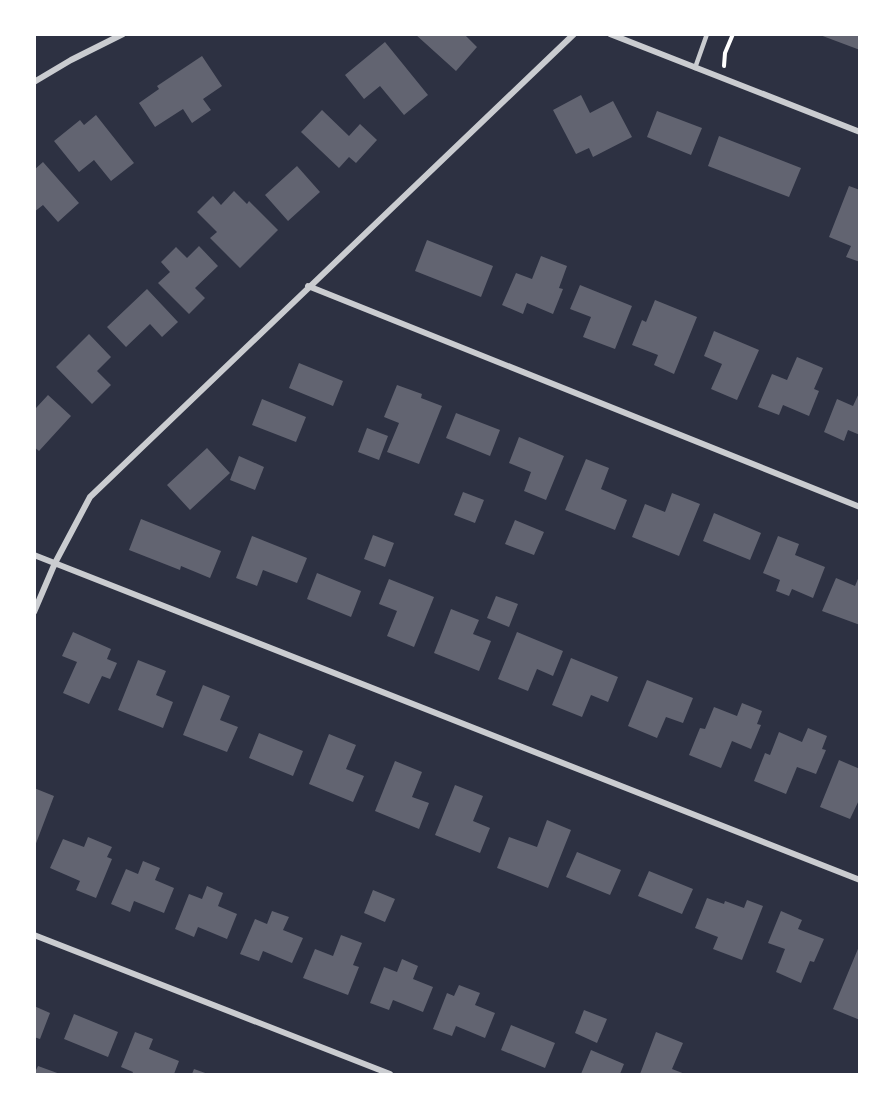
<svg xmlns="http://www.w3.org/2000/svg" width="894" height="1109" font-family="'Nunito Sans',sans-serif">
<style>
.building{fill:#626471}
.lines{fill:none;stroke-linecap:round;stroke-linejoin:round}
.path{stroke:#fff;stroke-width:4}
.service{stroke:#caccd0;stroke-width:4.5}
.minor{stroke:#caccd0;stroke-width:6}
</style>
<rect width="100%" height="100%" fill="#2d3142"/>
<path class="building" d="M 415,34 L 464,34 L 477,47 L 456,71 Z
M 820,34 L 860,34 L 860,50 L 820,35 Z
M 385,42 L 428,95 L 404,115 L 380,86 L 364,99 L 345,75 Z
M 202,56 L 222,86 L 203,99 L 211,110 L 192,123 L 183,109 L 155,127 L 139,103 L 159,89 L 157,86 Z
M 581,95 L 590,113 L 613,101 L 632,137 L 593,157 L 589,148 L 576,154 L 553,110 Z
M 322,110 L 349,136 L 360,124 L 377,140 L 356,163 L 349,157 L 339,168 L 301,132 Z
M 657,111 L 702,128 L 691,155 L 647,137 Z
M 96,115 L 134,163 L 111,181 L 94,160 L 79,172 L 54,141 L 80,120 L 84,125 Z
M 719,136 L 801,168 L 789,197 L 708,166 Z
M 43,162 L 79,203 L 58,222 L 43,205 L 34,212 L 34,170 Z
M 297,166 L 320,192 L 288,221 L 265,195 Z
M 849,186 L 860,190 L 860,262 L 846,257 L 851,246 L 829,237 Z
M 234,191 L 247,204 L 249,201 L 278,230 L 240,268 L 210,238 L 217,232 L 197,212 L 213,196 L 221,205 Z
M 427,240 L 493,266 L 481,297 L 415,271 Z
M 199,246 L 218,266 L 195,288 L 205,298 L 189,314 L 158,283 L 170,272 L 161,262 L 176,247 L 187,258 Z
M 541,256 L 567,266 L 559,288 L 563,289 L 553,314 L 527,303 L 523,314 L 502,305 L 516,273 L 532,279 Z
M 580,285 L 632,306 L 615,349 L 583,337 L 591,317 L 570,309 Z
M 147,289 L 178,322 L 162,337 L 150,324 L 126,347 L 107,327 Z
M 655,300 L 697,317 L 674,374 L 654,365 L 658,355 L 632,345 L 642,320 L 646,322 Z
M 714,331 L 759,350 L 737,400 L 711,389 L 722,364 L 704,356 Z
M 89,334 L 111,357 L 97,371 L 111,385 L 92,404 L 56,367 Z
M 797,357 L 823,368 L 814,389 L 819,391 L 809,416 L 783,405 L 779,415 L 758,407 L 772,374 L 787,380 Z
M 299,363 L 343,381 L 333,406 L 289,388 Z
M 397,385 L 422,394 L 421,398 L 442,406 L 419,464 L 387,452 L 399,423 L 384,417 Z
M 860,391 L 860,435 L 848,430 L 844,441 L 824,432 L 837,399 L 853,406 Z
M 48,395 L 71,416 L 39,451 L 34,447 L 34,406 L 36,408 Z
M 262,399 L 306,417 L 296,442 L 252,425 Z
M 456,413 L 500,430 L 490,456 L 446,438 Z
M 367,428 L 388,436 L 379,460 L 358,452 Z
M 519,437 L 564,456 L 546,500 L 524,491 L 531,472 L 509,463 Z
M 207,448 L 230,473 L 190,510 L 167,485 Z
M 239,456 L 264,467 L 255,490 L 230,480 Z
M 586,459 L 609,468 L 601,489 L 627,500 L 615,530 L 565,510 Z
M 463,492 L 484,500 L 475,523 L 454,515 Z
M 672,493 L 700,504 L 679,556 L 632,537 L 645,504 L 665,512 Z
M 714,513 L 761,533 L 750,560 L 703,541 Z
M 141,519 L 221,551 L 210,578 L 181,566 L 180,570 L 129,550 Z
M 515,520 L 544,532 L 534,555 L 505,544 Z
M 373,535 L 394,543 L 385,567 L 364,559 Z
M 252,536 L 307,558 L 297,583 L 263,570 L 257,586 L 236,578 Z
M 778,536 L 799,544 L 795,555 L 825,567 L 813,598 L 792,589 L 789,596 L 776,591 L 780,580 L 763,573 Z
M 317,573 L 361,591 L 351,617 L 307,599 Z
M 860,574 L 860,625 L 822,611 L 836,578 L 855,586 Z
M 389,579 L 434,597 L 414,647 L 387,636 L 397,611 L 379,604 Z
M 496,596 L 518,604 L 509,627 L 487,618 Z
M 451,609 L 479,620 L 473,634 L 491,641 L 479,671 L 434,653 Z
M 73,632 L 111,649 L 107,659 L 117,663 L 110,679 L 102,676 L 89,704 L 63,693 L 77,662 L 62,656 Z
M 517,632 L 563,651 L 553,676 L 537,669 L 528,691 L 498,679 Z
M 571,658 L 618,677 L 608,702 L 591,695 L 582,717 L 552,705 Z
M 138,660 L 166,671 L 156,695 L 173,702 L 163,728 L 118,710 Z
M 647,680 L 693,698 L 683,723 L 666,717 L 657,738 L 628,726 Z
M 203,685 L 230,696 L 220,720 L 238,727 L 227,752 L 183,735 Z
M 742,703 L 762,711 L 757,724 L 761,725 L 751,749 L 732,741 L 721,768 L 689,755 L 700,728 L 705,729 L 714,707 L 737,716 Z
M 808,728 L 827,736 L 822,749 L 826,750 L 816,774 L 797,767 L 786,794 L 754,781 L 765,753 L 770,755 L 779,732 L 802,742 Z
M 259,733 L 303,751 L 293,776 L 249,758 Z
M 329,734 L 356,745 L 346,769 L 364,776 L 353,802 L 309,784 Z
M 839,760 L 860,769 L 860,798 L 850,819 L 820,807 Z
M 395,761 L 422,772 L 412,797 L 429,803 L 419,829 L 375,811 Z
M 455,785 L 483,796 L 473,821 L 490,828 L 480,853 L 435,835 Z
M 34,788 L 54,796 L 35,846 L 34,846 Z
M 547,820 L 571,830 L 548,888 L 497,868 L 509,837 L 537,847 Z
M 88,837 L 112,847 L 107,857 L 112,859 L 96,898 L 76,890 L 80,881 L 50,868 L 63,839 L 84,847 Z
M 577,852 L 621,870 L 610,895 L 566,877 Z
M 143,861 L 160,868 L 155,880 L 174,888 L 164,913 L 134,901 L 130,912 L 111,904 L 126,869 L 138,874 Z
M 649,871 L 693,889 L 682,914 L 638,896 Z
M 207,886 L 223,893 L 218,906 L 237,914 L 227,939 L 198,927 L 194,937 L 175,929 L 189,894 L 202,899 Z
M 373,890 L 395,899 L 385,922 L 364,913 Z
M 707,898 L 724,904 L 725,901 L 744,908 L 747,900 L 763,906 L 742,960 L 713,949 L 718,937 L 695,928 Z
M 272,911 L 289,917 L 283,930 L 303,938 L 292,963 L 263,951 L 259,961 L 240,954 L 255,919 L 267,924 Z
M 781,911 L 802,920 L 798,929 L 824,939 L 814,962 L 810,961 L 801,983 L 776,972 L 785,949 L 768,943 Z
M 341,935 L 362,943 L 353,965 L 359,967 L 348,995 L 303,978 L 315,949 L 333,956 Z
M 860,944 L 860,1020 L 833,1009 Z
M 402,959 L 418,966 L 413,979 L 433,987 L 423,1012 L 393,1000 L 389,1010 L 370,1003 L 384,967 L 397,972 Z
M 459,985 L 480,993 L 475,1005 L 495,1013 L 485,1038 L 456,1026 L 452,1036 L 433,1029 L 447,993 L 454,996 Z
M 34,1006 L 50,1013 L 40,1039 L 34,1037 Z
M 584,1010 L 607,1019 L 597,1043 L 575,1033 Z
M 74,1014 L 118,1032 L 108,1057 L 64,1039 Z
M 511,1025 L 555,1043 L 545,1068 L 501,1050 Z
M 135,1032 L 153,1039 L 149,1049 L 179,1061 L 174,1074 L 132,1074 L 133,1072 L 121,1067 Z
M 656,1032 L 683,1043 L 672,1069 L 685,1074 L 640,1074 Z
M 591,1050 L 624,1064 L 620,1074 L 581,1074 Z
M 38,1066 L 60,1074 L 34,1074 Z
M 194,1069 L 208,1074 L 192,1074 Z"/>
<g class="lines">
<path class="path" d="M 724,66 L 725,53 L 733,34"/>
<path class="service" d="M 695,68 L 707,34"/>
<path class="minor" d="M 610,34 L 860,132
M 34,82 L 71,60 L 123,34
M 308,286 L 860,507
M 34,555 L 860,880
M 34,612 L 55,563 L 90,497 L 574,34
M 34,935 L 390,1074"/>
</g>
<rect width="894" height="1109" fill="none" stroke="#ffffff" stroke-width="72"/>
</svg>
